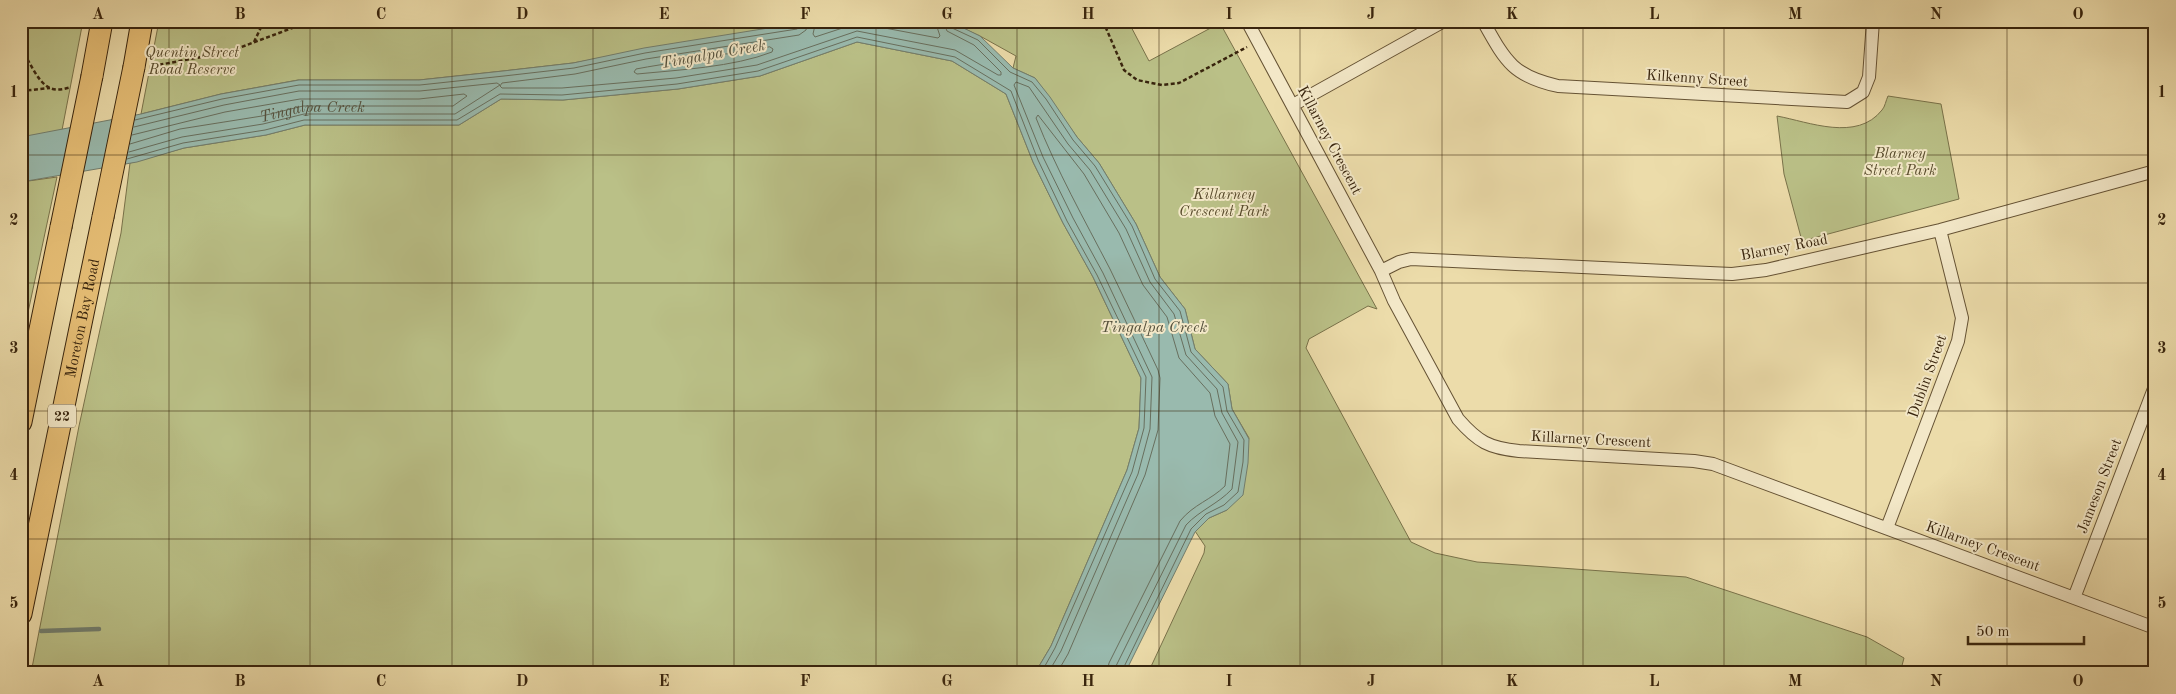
<svg xmlns="http://www.w3.org/2000/svg" width="2176" height="694" font-family="'Old Standard TT',serif">
<style>
.green{fill:#bac087;stroke:#79724a}
.water{fill:#99baae;stroke:#727e6e}
.lines{fill:none;stroke-linecap:round;stroke-linejoin:round}
.shore{stroke:#686f5e;stroke-width:1}
.stream{stroke:#727e6e;stroke-width:4.5}
.minor-casing{stroke:#655234;stroke-width:14}
.trunk-casing{stroke:#38240d;stroke-width:23}
.path{stroke:#38240d;stroke-width:2.5;stroke-dasharray:4 2.5;stroke-linecap:butt}
.minor{stroke:#f3e8c8;stroke-width:12}
.trunk{stroke:#e6be75;stroke-width:21}
.trunk-bridge-casing{stroke:#38240d;stroke-width:23;stroke-linecap:butt}
.trunk-bridge{stroke:#e6be75;stroke-width:21}
.grid{fill:none;stroke:#38240d;stroke-width:1;stroke-opacity:0.55}
.labels{text-anchor:middle;stroke-width:4;stroke-linejoin:round;paint-order:stroke}
.shield{fill:#f3e8c8;stroke:#705f45;stroke-width:1}
.shield-label{font-size:14px;font-weight:bold;fill:#38240d}
.park-label{font-size:15px;font-style:italic;fill:#584b2c;stroke:#f3e8c8}
.street-label{font-size:15px;fill:#38240d;stroke:#f3e8c8}
.water-label{font-size:16px;font-style:italic;fill:#55513d;stroke:#f3e8c8}
.neatline{fill:none;stroke:#38240d;stroke-width:2}
.grid-label{font-size:16px;text-anchor:middle;font-weight:bold;fill:#38240d}
</style>
<rect width="100%" height="100%" fill="#ecdcaa"/>
<filter id="stains"><feTurbulence type="fractalNoise" baseFrequency=".004" numOctaves="4"/><feColorMatrix values="0 0 0 0 .2 0 0 0 0 .09 0 0 0 0 .02 0 0 0 .5 -.17"/></filter>
<radialGradient id="worn" r=".72"><stop offset=".6" stop-color="#630" stop-opacity="0"/><stop offset="1" stop-color="#630" stop-opacity=".3"/></radialGradient>
<path class="green" d="M 21,21 L 83,21 L 58,151 L 21,158 Z
M 159,21 L 812,21 L 573,63 L 503,71 L 419,80 L 298,80 L 221,94 L 141,114 Z
M 948,21 L 1128,21 L 1149,61 L 1220,23 L 1377,309 L 1368,306 L 1309,339 L 1306,348 L 1411,542 L 1435,553 L 1477,562 L 1686,577 L 1867,637 L 1904,658 L 1900,673 L 1148,673 L 1204,553 L 1205,546 L 1195,531 L 1209,518 L 1227,510 L 1249,438 L 1232,409 L 1228,384 L 1195,349 L 1185,309 L 1160,277 L 1136,224 L 1099,163 L 1077,137 L 1035,78 L 1013,68 L 1016,56 L 980,36 Z
M 857,42 L 952,61 L 1006,94 L 1033,162 L 1063,223 L 1093,277 L 1141,378 L 1139,428 L 1127,470 L 1051,646 L 1035,673 L 31,673 L 79,426 L 121,233 L 130,163 L 184,148 L 266,135 L 305,125 L 459,125 L 501,99 L 563,100 L 678,89 L 760,76 Z
M 1888,96 L 1941,104 L 1959,199 L 1802,241 L 1784,174 L 1777,116 C 1809,122 1857,142 1882,110 C 1885,107 1886,100 1888,96 Z
M 57,177 L 21,345 L 21,182 Z"/>
<path class="water" d="M 812,21 L 951,22 L 980,36 L 1013,68 L 1035,78 L 1050,97 L 1077,137 L 1099,163 L 1136,224 L 1160,277 L 1185,309 L 1195,349 L 1228,384 L 1232,409 L 1249,439 L 1248,463 L 1243,495 L 1227,510 L 1209,518 L 1195,532 L 1125,673 L 1035,673 L 1051,646 L 1127,470 L 1139,428 L 1141,378 L 1093,277 L 1063,223 L 1033,162 L 1006,94 L 952,61 L 857,42 L 760,76 L 678,89 L 563,100 L 501,99 L 459,125 L 305,125 L 266,135 L 184,148 L 137,162 L 21,182 L 21,137 L 141,114 L 221,94 L 299,80 L 419,80 L 503,71 L 573,63 L 644,48 Z"/>
<g class="lines">
<g class="shore">
<path d="M 808,21 L 806,30 L 799,35 L 646,59 L 575,74 L 502,83 L 500,86 L 502,88 L 562,88 L 676,78 L 757,65 L 857,31 L 955,50 L 998,75 L 1001,75 L 1001,72 L 974,45 L 947,31 L 943,21"/>
<path d="M 816,21 L 813,34 L 815,37 L 858,23 L 938,38 L 940,36 L 935,21"/>
<path d="M 949,21 L 952,28 L 978,40 L 1010,72 L 1032,82 L 1046,99 L 1073,140 L 1095,166 L 1132,226 L 1155,279 L 1180,311 L 1191,352 L 1223,387 L 1227,411 L 1244,440 L 1243,462 L 1238,492 L 1224,505 L 1206,514 L 1191,529 L 1121,673"/>
<path d="M 770,47 L 773,49 L 772,52 C 734,67 678,70 637,74 L 634,72 L 636,69 L 647,67 Z"/>
<path d="M 135,120 L 222,99 L 299,85 L 420,85 L 504,76 L 574,68 L 645,53 L 797,29 L 801,26 L 802,21"/>
<path id="s1" d="M 130,144 L 180,129 L 262,116 L 303,106 L 453,106 L 467,96 L 464,94 L 419,99 L 300,99 L 225,112 L 132,135"/>
<path d="M 129,152 L 182,137 L 263,124 L 304,114 L 455,114 L 500,85 L 497,83 L 420,91 L 299,91 L 224,105 L 134,127"/>
<path d="M 127,159 L 183,143 L 265,130 L 304,120 L 457,120 L 500,94 L 562,95 L 677,84 L 758,71 L 857,37 L 955,57 L 1011,91 L 1038,160 L 1067,221 L 1097,275 L 1146,377 L 1144,428 L 1132,472 L 1055,648 L 1041,673"/>
<path d="M 1048,673 L 1061,651 L 1138,474 L 1150,429 L 1152,377 L 1103,273 L 1073,218 L 1043,157 L 1014,85 L 1016,82 L 1029,87 L 1068,144 L 1090,170 L 1126,229 L 1150,282 L 1174,314 L 1186,355 L 1217,389 L 1222,413 L 1238,442 L 1232,489 C 1218,504 1200,510 1186,525 L 1116,666 L 1115,673"/>
<path d="M 1057,673 L 1068,654 L 1145,475 L 1158,430 L 1160,378 L 1158,370 C 1142,336 1126,302 1110,269 C 1084,219 1057,171 1036,118 L 1038,115 L 1084,174 L 1119,233 L 1143,285 L 1167,317 L 1179,358 L 1210,393 L 1215,416 L 1230,444 L 1225,486 C 1211,500 1194,504 1180,521 L 1109,663 L 1107,673"/>
</g>
<path class="stream" d="M 41,631 L 99,629"/>
<g class="minor-casing">
<path id="minor" d="M 1247,21 L 1381,271 L 1394,301 L 1458,419 C 1478,442 1489,448 1519,451 L 1694,461 L 1713,464 L 2155,628
M 1483,21 C 1505,60 1512,76 1558,86 L 1847,102 L 1863,92 L 1869,77 L 1873,21
M 1293,105 L 1444,21
M 1381,271 L 1399,262 L 1411,259 L 1687,272 L 1732,274 L 1766,270 L 1940,230 L 2155,171
M 1887,528 L 1958,341 L 1962,318 L 1940,230
M 2074,598 L 2155,386"/>
</g>
<g class="trunk-casing">
<g id="trunk">
<path d="M 134,67 L 142,21"/>
<path d="M 92,76 L 102,21"/>
<path d="M 21,422 L 61,227"/>
<path id="s2" d="M 21,614 L 103,217"/>
</g>
</g>
<path class="path" d="M 1103,21 L 1124,70 L 1137,80 L 1162,85 L 1179,83 L 1247,47
M 254,42 L 264,21
M 21,48 C 29,60 37,82 50,88 C 57,91 64,89 71,87
M 153,66 L 228,52 L 311,21
M 21,91 L 50,88"/>
<use href="#minor" class="minor"/>
<use href="#trunk" class="trunk"/>
<g class="trunk-bridge-casing">
<path id="trunk-bridge" d="M 103,217 L 134,67
M 61,227 L 92,76"/>
</g>
<use href="#trunk-bridge" class="trunk-bridge"/>
</g>
<path class="grid" d="M 169,21 L 169,673M 310,21 L 310,673M 452,21 L 452,673M 593,21 L 593,673M 734,21 L 734,673M 876,21 L 876,673M 1017,21 L 1017,673M 1159,21 L 1159,673M 1300,21 L 1300,673M 1442,21 L 1442,673M 1583,21 L 1583,673M 1724,21 L 1724,673M 1866,21 L 1866,673M 2007,21 L 2007,673M 21,155 L 2155,155M 21,283 L 2155,283M 21,411 L 2155,411M 21,539 L 2155,539"/>
<g class="labels">
<rect class="shield" x="48" y="404.5" width="28" height="23" rx="4"/>
<g class="shield-label">
<text x="62" y="421">22</text>
</g>
<g class="park-label">
<text x="192" y="57">Quentin Street<tspan x="192" dy="17">Road Reserve</tspan></text>
<text x="1900" y="158">Blarney<tspan x="1900" dy="17">Street Park</tspan></text>
<text x="1224" y="199">Killarney<tspan x="1224" dy="17">Crescent Park</tspan></text>
</g>
<g class="street-label">
<text transform="translate(1697 78) rotate(4)" y="5">Kilkenny Street</text>
<text transform="translate(1330 140) rotate(62)" y="5">Killarney Crescent</text>
<text transform="translate(1784 247) rotate(-11)" y="5">Blarney Road</text>
<text dy="5" stroke="none"><textPath href="#s2" startOffset="302">Moreton Bay Road</textPath></text>
<text transform="translate(1927 376) rotate(-70)" y="5">Dublin Street</text>
<text transform="translate(1591 439) rotate(3)" y="5">Killarney Crescent</text>
<text transform="translate(2099 486) rotate(-69)" y="5">Jameson Street</text>
<text transform="translate(1983 546) rotate(20)" y="5">Killarney Crescent</text>
</g>
<g class="water-label">
<text transform="translate(713 53) rotate(-10)" y="6">Tingalpa Creek</text>
<text dy="6" stroke="none"><textPath href="#s1" startOffset="186">Tingalpa Creek</textPath></text>
<text x="1154" y="332">Tingalpa Creek</text>
</g>
</g>
<rect width="2176" height="694" fill="none" stroke="#ecdcaa" stroke-width="55"/>
<path d="M1968 636v8h116v-8" fill="none" stroke="#38240d" stroke-width="2.5"/>
<text x="1976" y="636" font-size="15" fill="#38240d" stroke="#f3e8c8" stroke-width="4" paint-order="stroke">50 m</text>
<rect x="28" y="28" width="2120" height="638" class="neatline"/>
<g class="grid-label">
<text x="98" y="19">A</text>
<text x="240" y="19">B</text>
<text x="381" y="19">C</text>
<text x="522" y="19">D</text>
<text x="664" y="19">E</text>
<text x="805" y="19">F</text>
<text x="947" y="19">G</text>
<text x="1088" y="19">H</text>
<text x="1229" y="19">I</text>
<text x="1371" y="19">J</text>
<text x="1512" y="19">K</text>
<text x="1654" y="19">L</text>
<text x="1795" y="19">M</text>
<text x="1936" y="19">N</text>
<text x="2078" y="19">O</text>
<text x="14" y="97">1</text>
<text x="2162" y="97">1</text>
<text x="14" y="225">2</text>
<text x="2162" y="225">2</text>
<text x="14" y="353">3</text>
<text x="2162" y="353">3</text>
<text x="14" y="480">4</text>
<text x="2162" y="480">4</text>
<text x="14" y="608">5</text>
<text x="2162" y="608">5</text>
<text x="98" y="686">A</text>
<text x="240" y="686">B</text>
<text x="381" y="686">C</text>
<text x="522" y="686">D</text>
<text x="664" y="686">E</text>
<text x="805" y="686">F</text>
<text x="947" y="686">G</text>
<text x="1088" y="686">H</text>
<text x="1229" y="686">I</text>
<text x="1371" y="686">J</text>
<text x="1512" y="686">K</text>
<text x="1654" y="686">L</text>
<text x="1795" y="686">M</text>
<text x="1936" y="686">N</text>
<text x="2078" y="686">O</text>
</g>
<rect width="100%" height="100%" filter="url(#stains)"/>
<rect width="100%" height="100%" fill="url(#worn)"/>
</svg>
